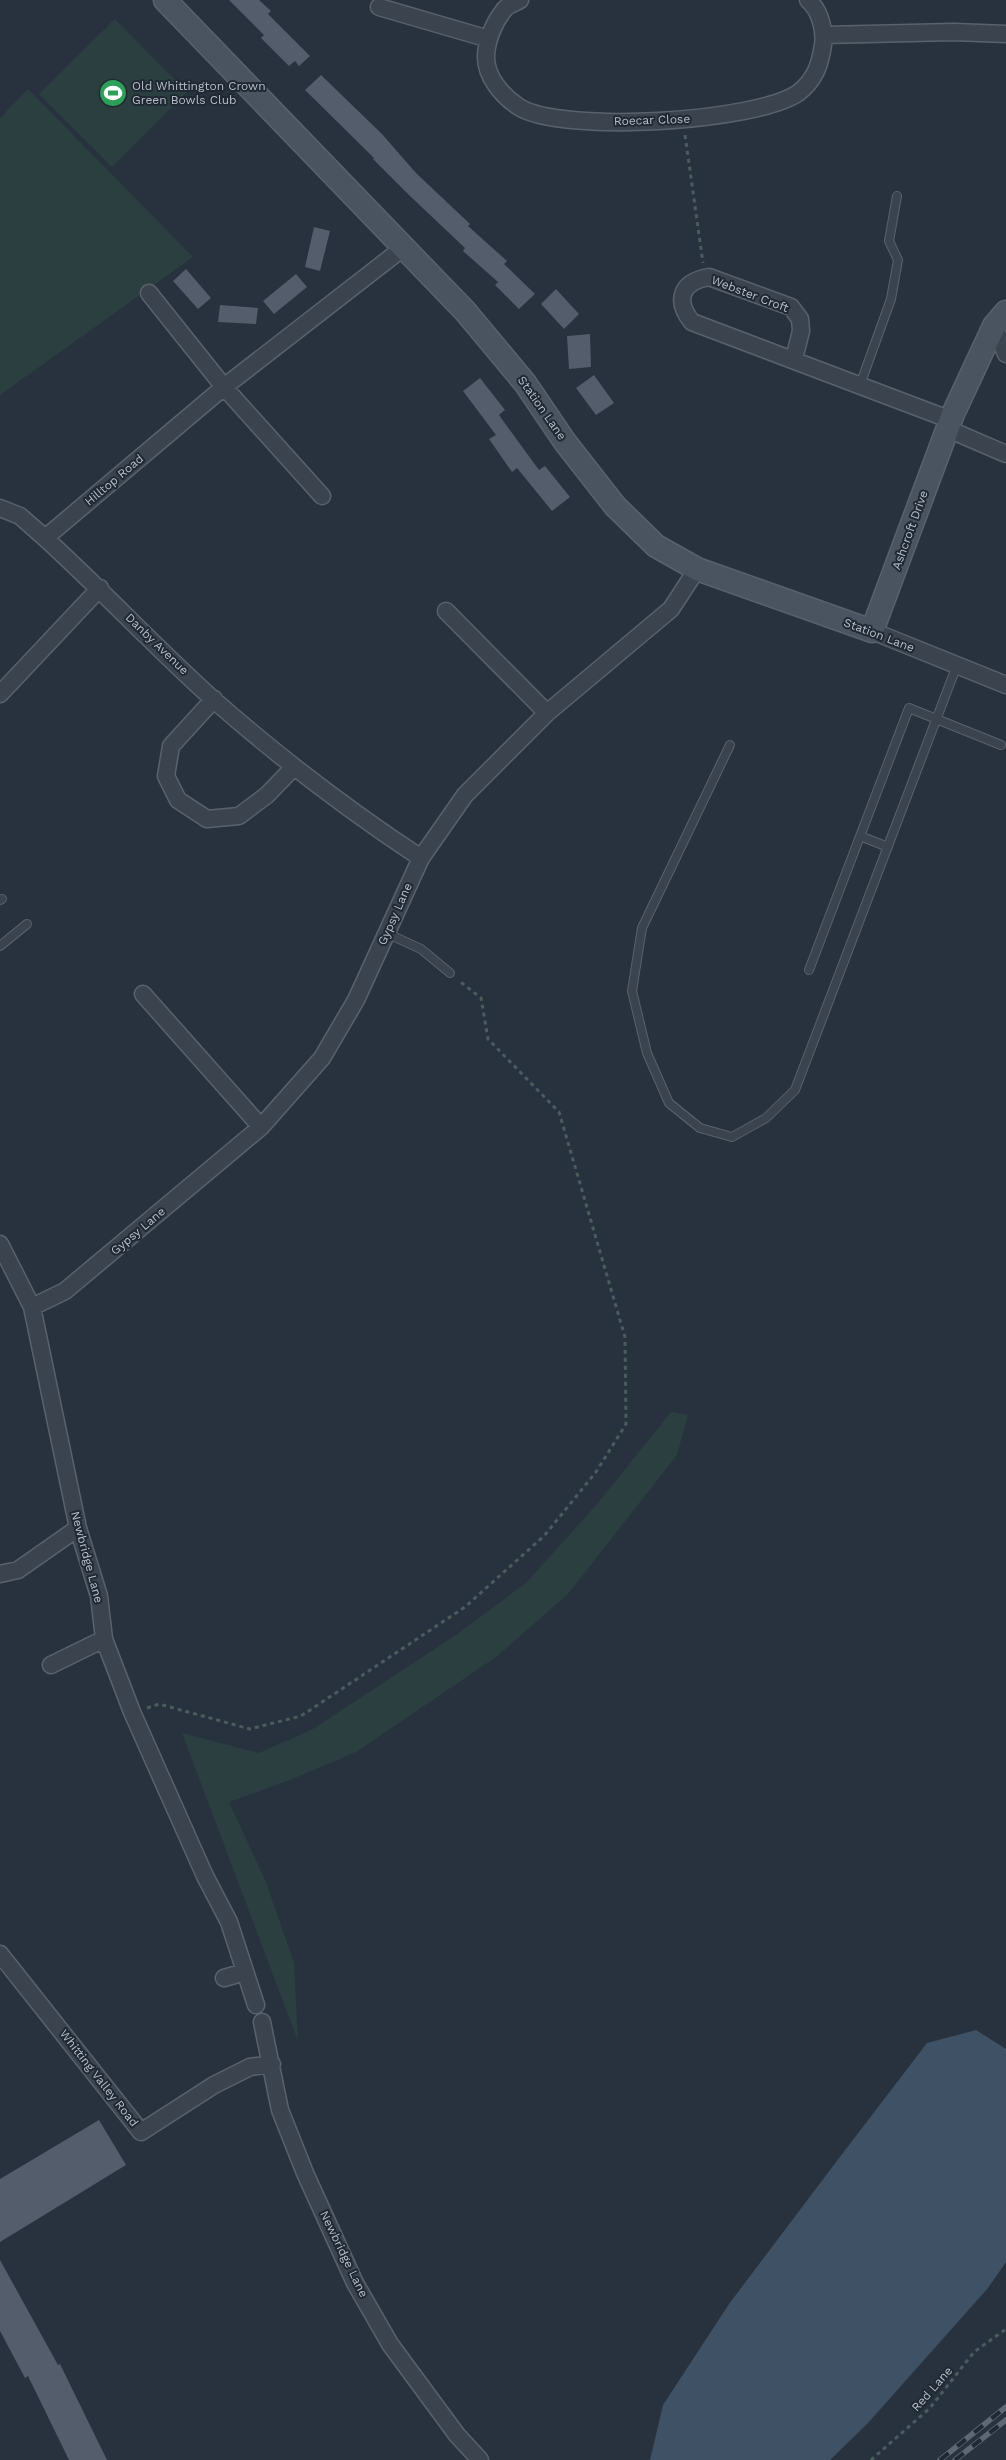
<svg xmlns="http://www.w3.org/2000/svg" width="1006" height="2460" font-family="'Work Sans',sans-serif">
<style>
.green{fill:#2b3f40}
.water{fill:#3f5165}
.building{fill:#535d6b}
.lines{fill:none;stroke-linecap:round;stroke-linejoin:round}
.lane-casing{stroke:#59626c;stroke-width:10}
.street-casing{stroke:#59626c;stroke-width:19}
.secondary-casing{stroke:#59626c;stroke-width:25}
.path{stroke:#4a5c5e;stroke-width:3;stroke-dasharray:4 4;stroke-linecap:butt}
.lane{stroke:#3b444e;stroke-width:8}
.street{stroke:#3b444e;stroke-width:16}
.secondary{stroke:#4a5360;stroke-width:22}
.rail-casing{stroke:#5e6874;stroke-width:5.5}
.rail{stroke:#202933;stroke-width:4;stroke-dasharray:11;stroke-linecap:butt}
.labels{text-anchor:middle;stroke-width:4;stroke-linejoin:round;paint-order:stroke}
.poi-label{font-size:12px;fill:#b8bfc9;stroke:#202933;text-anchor:start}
.street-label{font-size:12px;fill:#b8bfc9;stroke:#202933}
</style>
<rect width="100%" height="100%" fill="#28323e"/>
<path class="green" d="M 115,19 L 187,92 L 112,167 L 39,94 Z
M 28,89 L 193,257 L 0,395 L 0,118 Z
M 671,1412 L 688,1415 L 677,1455 L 568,1594 L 496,1657 L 356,1752 L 295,1778 L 229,1802 L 266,1882 L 294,1963 L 298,2041 L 182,1733 L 259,1753 L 313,1729 L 456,1635 L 526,1583 L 598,1503 Z"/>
<path class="water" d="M 976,2030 L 1006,2049 L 1006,2262 L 988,2288 L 868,2423 L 830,2460 L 650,2460 L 663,2405 L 729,2304 L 833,2166 L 927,2043 Z"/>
<path class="building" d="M 229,0 L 259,0 L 271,11 L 268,14 L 310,56 L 299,66 L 295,61 L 289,66 L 261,38 L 264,35 Z
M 321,75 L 382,134 L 416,173 L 470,224 L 468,226 L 507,261 L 504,264 L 535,294 L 519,309 L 495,285 L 498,282 L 463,251 L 465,248 L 410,196 L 373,159 L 374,158 L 305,90 Z
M 314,227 L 330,231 L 320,271 L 305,267 Z
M 186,269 L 211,298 L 198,309 L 173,281 Z
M 296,274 L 307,287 L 274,314 L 263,301 Z
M 556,289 L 579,314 L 564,329 L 541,304 Z
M 220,305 L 258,308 L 256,324 L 218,322 Z
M 590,334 L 591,367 L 569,369 L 567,336 Z
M 594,375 L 614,403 L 596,415 L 576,388 Z
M 480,378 L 505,410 L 499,415 L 539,470 L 545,466 L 570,497 L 552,511 L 517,468 L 512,472 L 489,439 L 496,435 L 463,391 Z
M 99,2120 L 126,2165 L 0,2242 L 0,2179 Z
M 0,2260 L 58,2365 L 60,2364 L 107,2460 L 69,2460 L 28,2376 L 25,2378 L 0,2331 Z"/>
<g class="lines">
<g class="lane-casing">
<path id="lane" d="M 860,385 L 891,299 L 898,260 L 889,241 L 897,196
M 730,745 L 642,928 L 632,991 L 647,1053 L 669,1103 L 700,1128 L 732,1137 L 766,1118 L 795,1090 L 957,665
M 860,836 L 888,847
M 0,900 L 2,899
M 386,933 L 421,949 L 450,973
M 0,946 L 27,924
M 809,970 L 909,708 L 1001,745"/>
</g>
<g class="street-casing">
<path id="street" d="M 520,0 C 515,3 507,5 504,10 C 494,22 487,40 486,55 C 485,76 502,96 519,107 C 562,134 756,122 798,93 C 815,80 820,65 823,45 C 825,30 820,10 808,0
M 379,7 L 489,39
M 824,35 L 954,32 L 1006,34
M 149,293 L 224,387 L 322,496
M 994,326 L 1006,354
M 794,359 L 801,331 L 800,319 L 791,307 L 709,277 C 680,282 675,301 692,322 L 951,420
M 948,429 L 1006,454
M 0,508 L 20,516 L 45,538 C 103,591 157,649 215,701 C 280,758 348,810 421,858
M 45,538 L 224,387 L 403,248
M 446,611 L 547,713
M 872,631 L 1006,685
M 0,694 L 100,588
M 214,699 L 171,746 L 166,776 L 178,800 L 207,819 L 239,816 L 267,795 L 294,767
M 143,994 L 261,1127
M 0,1244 L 32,1307 L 78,1528 L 99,1596 L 104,1639 L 132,1712 L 205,1876 L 229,1922 L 256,2005
M 32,1307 L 65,1291 L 261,1127 L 322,1058 L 356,1000 L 421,858 L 465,795 L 547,713 L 671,609 L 697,569
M 0,1574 L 18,1570 L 78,1528
M 51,1665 L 104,1639
M 0,1954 L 141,2132 L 214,2085 L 250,2067 L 272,2064
M 224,1978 L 245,1972
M 262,2022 L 280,2110 L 305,2173 L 355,2283 L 390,2344 L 457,2435 L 480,2460"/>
</g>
<g class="secondary-casing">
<path id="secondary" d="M 165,0 L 465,311 L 525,383 L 565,442 L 615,506 L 656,546 L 697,569 L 872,631 L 953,414 L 994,326 L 1006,312"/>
</g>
<path class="path" d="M 685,135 L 703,263
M 147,1708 L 159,1704 L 250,1729 L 301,1716 L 465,1607 L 544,1536 L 596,1472 L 626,1424 L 625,1337 L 559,1112 L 488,1039 L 481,998 L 458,980
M 871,2460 L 930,2408 L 974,2352 L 1006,2329"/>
<use href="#lane" class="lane"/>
<use href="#street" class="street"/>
<use href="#secondary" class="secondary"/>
<g class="rail-casing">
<path id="rail" d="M 940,2460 L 1006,2407
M 955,2460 L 1006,2420"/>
</g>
<use href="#rail" class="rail"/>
</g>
<defs>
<g id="stadium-disc" transform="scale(1.4375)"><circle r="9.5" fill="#2e9e5b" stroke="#202933"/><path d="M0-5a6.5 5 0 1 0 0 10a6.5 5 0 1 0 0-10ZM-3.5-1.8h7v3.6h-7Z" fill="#fff"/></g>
</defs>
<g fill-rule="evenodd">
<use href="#stadium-disc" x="113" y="93"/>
</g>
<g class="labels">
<g class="poi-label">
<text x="132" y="90">Old Whittington Crown<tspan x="132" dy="14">Green Bowls Club</tspan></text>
</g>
<g class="street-label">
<text transform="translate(652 120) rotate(-2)" y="4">Roecar Close</text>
<text transform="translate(750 294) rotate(21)" y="4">Webster Croft</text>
<text transform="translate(542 408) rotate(55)" y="4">Station Lane</text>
<text transform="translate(114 480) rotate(-40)" y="4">Hilltop Road</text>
<text transform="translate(910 530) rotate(-70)" y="4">Ashcroft Drive</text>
<text transform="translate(879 635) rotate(21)" y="4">Station Lane</text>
<text transform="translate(157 644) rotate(44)" y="4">Danby Avenue</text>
<text transform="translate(395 914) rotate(-66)" y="4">Gypsy Lane</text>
<text transform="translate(138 1231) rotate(-40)" y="4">Gypsy Lane</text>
<text transform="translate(87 1557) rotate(75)" y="4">Newbridge Lane</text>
<text transform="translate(99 2078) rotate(52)" y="4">Whitting Valley Road</text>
<text transform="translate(344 2254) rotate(64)" y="4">Newbridge Lane</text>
<text transform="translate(932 2389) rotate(-49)" y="4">Red Lane</text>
</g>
</g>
</svg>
